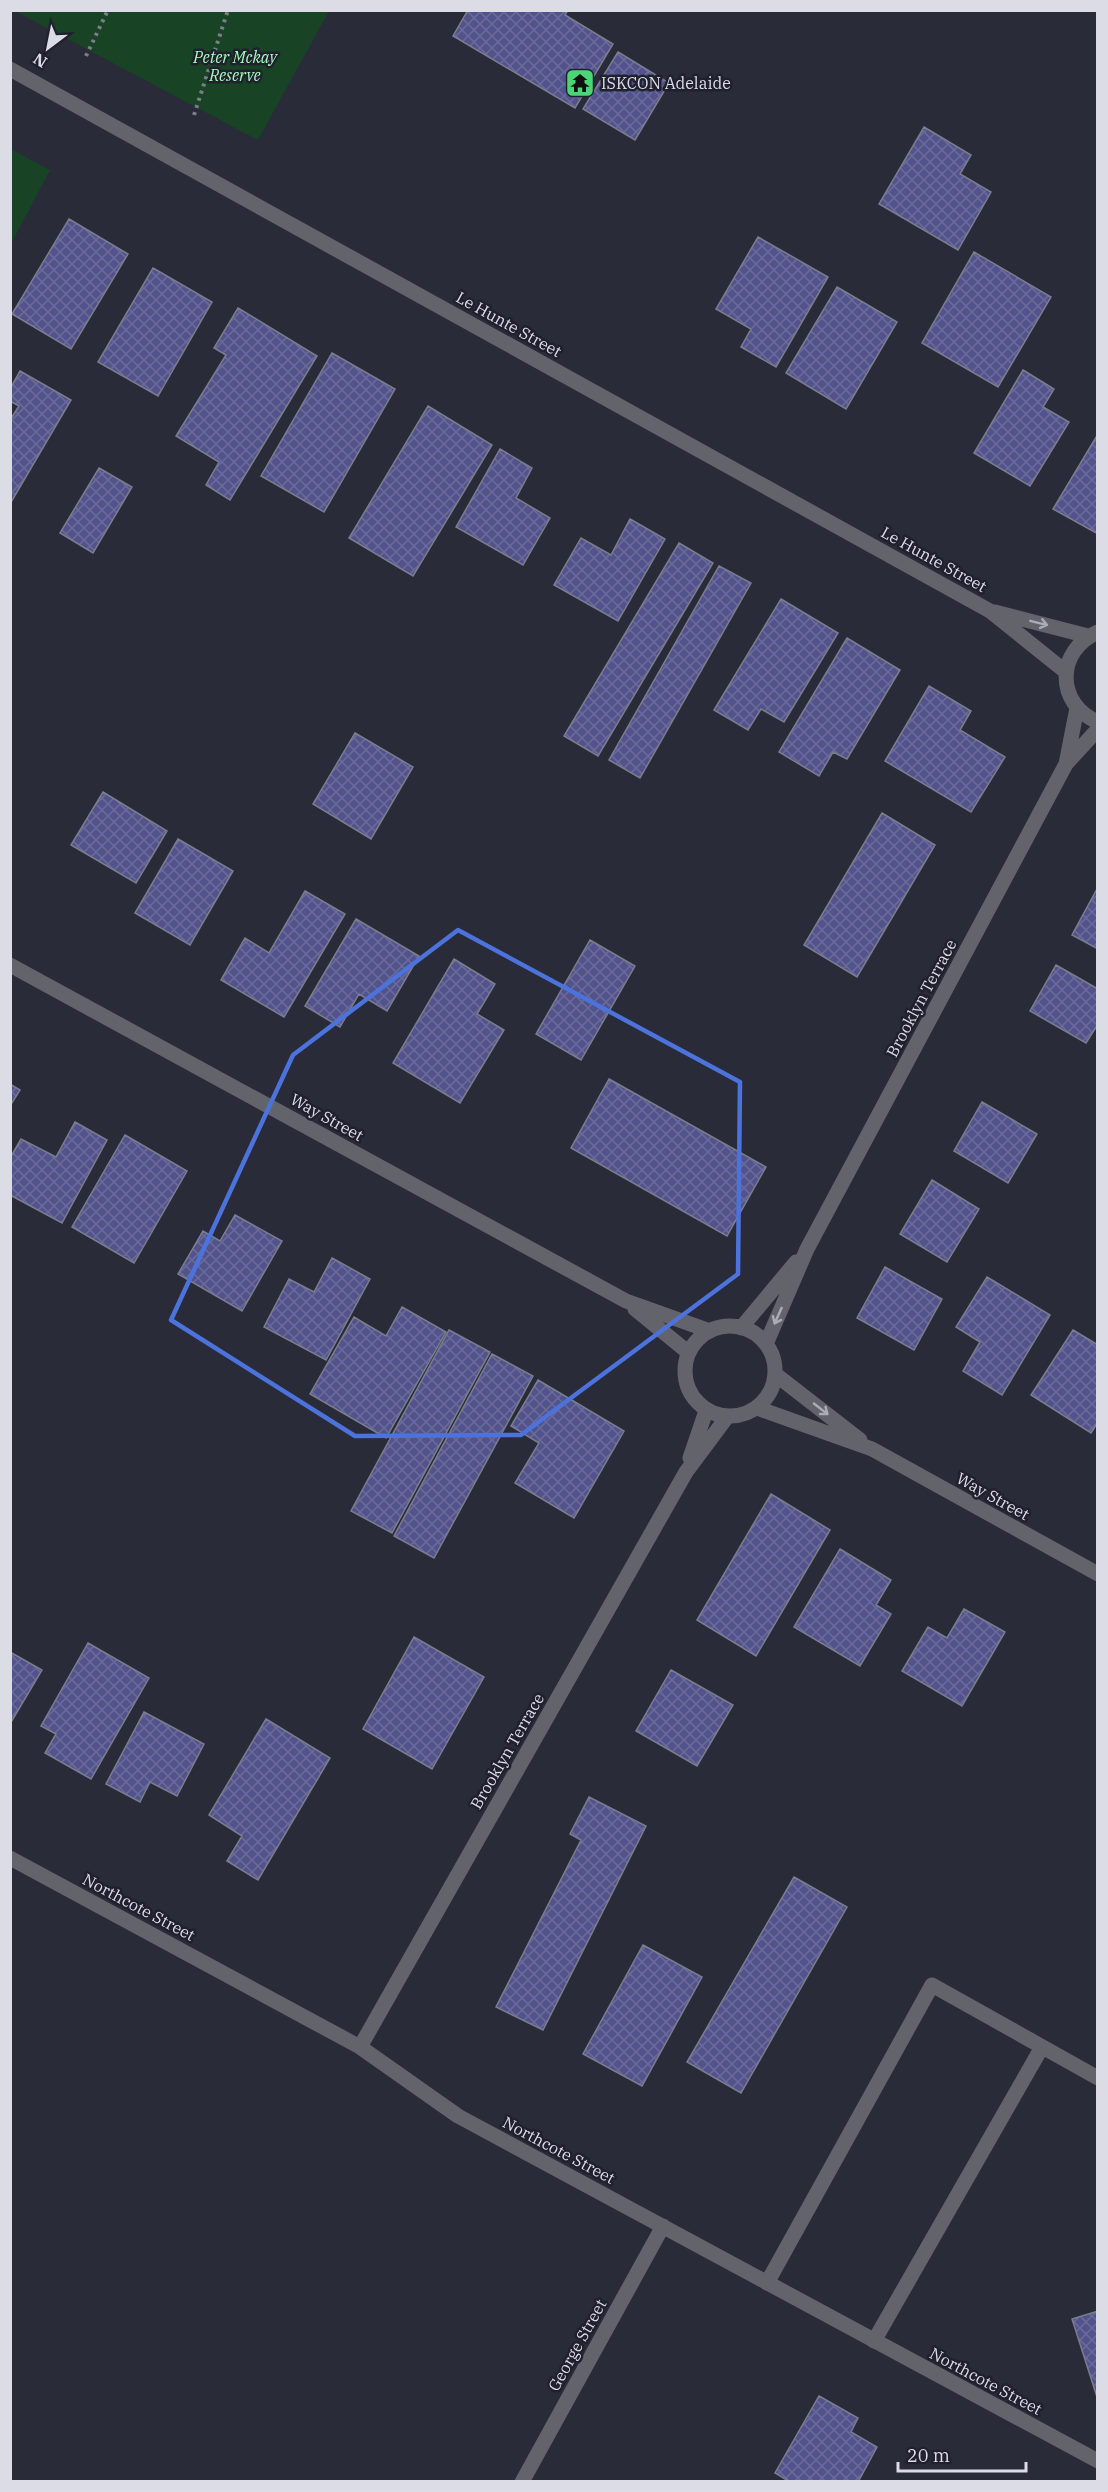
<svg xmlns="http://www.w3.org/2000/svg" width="1108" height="2492" font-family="'IBM Plex Serif',serif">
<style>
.park{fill:#194325}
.building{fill:url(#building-cross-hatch);stroke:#7b7d8e;stroke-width:1.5}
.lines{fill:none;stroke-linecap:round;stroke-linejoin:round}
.path{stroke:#7c7d89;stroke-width:4;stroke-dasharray:3 4.5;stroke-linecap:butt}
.service{stroke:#63646b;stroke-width:15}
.minor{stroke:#63646b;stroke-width:15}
.oneway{stroke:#abacb5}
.marked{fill:none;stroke:#4c72dc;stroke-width:4.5;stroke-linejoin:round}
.labels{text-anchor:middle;stroke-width:5;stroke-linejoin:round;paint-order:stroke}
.park-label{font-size:16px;font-style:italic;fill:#a7faba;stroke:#20212f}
.poi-label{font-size:16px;fill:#dbdce6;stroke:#20212f;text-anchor:start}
.street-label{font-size:16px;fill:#dbdce6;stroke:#20212f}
</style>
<defs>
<pattern id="building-cross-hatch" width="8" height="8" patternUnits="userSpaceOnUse" patternTransform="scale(1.5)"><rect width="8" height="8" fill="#52538b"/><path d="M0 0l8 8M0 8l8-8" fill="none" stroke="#6a6b9b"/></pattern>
</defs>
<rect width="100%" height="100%" fill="#2a2b39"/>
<path class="park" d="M 15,11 L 329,10 L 329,11 L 258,140 Z
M 11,149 L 50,170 L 11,244 Z"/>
<path class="building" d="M 468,10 L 568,10 L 565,15 L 613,44 L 575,108 L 453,36 Z
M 618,52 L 669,83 L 635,140 L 583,109 Z
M 924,127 L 971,155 L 960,174 L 991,192 L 958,250 L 879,204 Z
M 69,219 L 128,254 L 71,349 L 12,314 Z
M 758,237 L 828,277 L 776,367 L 741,347 L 751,329 L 716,309 Z
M 974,252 L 1051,297 L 998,387 L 922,343 Z
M 153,268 L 212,302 L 158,396 L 98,362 Z
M 837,287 L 897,322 L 846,409 L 786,373 Z
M 238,308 L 317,356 L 230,500 L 206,485 L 219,462 L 176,436 L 226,355 L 214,348 Z
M 332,353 L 395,389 L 324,512 L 261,476 Z
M 1023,370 L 1054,389 L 1043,407 L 1069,422 L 1030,486 L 974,453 Z
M 20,371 L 71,400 L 10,504 L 10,420 L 19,406 L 10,401 L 10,389 Z
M 428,406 L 492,445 L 413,576 L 349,538 Z
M 1098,434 L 1098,534 L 1053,509 Z
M 500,449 L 532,468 L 516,498 L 550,518 L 523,565 L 456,527 Z
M 99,468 L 132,487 L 93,553 L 60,533 Z
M 630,519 L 665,539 L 618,621 L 554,585 L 581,538 L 611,555 Z
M 679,543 L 713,563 L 598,756 L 564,736 Z
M 719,566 L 751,583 L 640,778 L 609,760 Z
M 781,599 L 838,633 L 784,722 L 761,709 L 748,730 L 714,710 Z
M 847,638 L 900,670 L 847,759 L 833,752 L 819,776 L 779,752 Z
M 929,686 L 971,711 L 960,730 L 1005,757 L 971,812 L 885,761 Z
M 355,733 L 413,767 L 371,839 L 313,804 Z
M 103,792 L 167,831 L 136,883 L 71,845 Z
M 882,813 L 935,845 L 857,977 L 804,945 Z
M 178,839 L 233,871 L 190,945 L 135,913 Z
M 1098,887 L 1098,949 L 1072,935 Z
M 305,891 L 345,914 L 284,1017 L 221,980 L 245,938 L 269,953 Z
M 356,919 L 419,956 L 387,1011 L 359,994 L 340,1027 L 305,1006 Z
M 590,940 L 635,966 L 581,1060 L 536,1034 Z
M 454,959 L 495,984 L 477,1014 L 504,1030 L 460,1103 L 393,1063 Z
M 1056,965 L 1098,989 L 1098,1024 L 1086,1043 L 1030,1011 Z
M 609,1079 L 766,1167 L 727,1236 L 571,1148 Z
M 10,1084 L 20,1090 L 10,1106 Z
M 982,1102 L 1037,1134 L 1008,1183 L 954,1151 Z
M 75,1122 L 107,1140 L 62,1223 L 10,1195 L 10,1158 L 21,1139 L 56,1157 Z
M 125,1135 L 187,1171 L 134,1263 L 72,1227 Z
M 932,1180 L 979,1209 L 947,1262 L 900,1234 Z
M 235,1215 L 282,1241 L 242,1311 L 178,1274 L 203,1231 L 220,1241 Z
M 332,1258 L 370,1279 L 326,1360 L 264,1327 L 289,1279 L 314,1292 Z
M 885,1267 L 942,1299 L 914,1350 L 857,1318 Z
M 987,1277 L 1050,1315 L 1002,1395 L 963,1371 L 980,1342 L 956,1327 Z
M 402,1307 L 446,1332 L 386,1438 L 310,1394 L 354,1317 L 386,1336 Z
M 449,1330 L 490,1352 L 392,1533 L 351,1511 Z
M 1073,1330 L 1098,1345 L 1098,1422 L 1091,1433 L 1031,1395 Z
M 492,1354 L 533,1376 L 434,1558 L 394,1536 Z
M 538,1380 L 624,1431 L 574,1518 L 515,1483 L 539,1443 L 511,1426 Z
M 771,1494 L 830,1530 L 756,1656 L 697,1620 Z
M 840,1549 L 891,1580 L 876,1605 L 891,1614 L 860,1666 L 794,1627 Z
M 964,1609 L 1005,1632 L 962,1706 L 902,1671 L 928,1627 L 947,1638 Z
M 414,1637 L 484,1677 L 432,1769 L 363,1729 Z
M 88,1643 L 149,1678 L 91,1779 L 45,1753 L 56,1734 L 41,1726 Z
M 10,1652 L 42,1670 L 10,1724 Z
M 671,1670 L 733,1705 L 697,1766 L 636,1731 Z
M 144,1712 L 204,1744 L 177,1796 L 150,1782 L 140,1802 L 106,1784 Z
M 266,1719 L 330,1758 L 258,1880 L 227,1861 L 242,1836 L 209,1815 Z
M 589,1797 L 646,1826 L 543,2030 L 496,2007 L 581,1840 L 570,1834 Z
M 794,1877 L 847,1907 L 741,2093 L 687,2062 Z
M 643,1945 L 702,1977 L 642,2086 L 583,2054 Z
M 1098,2311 L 1098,2397 L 1097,2397 L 1072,2319 Z
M 819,2396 L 858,2418 L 851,2432 L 877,2447 L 858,2482 L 790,2482 L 775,2473 Z"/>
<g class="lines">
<path class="path" d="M 86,56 L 108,10
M 194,115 L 228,10"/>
<path class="service" d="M 767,2283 L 932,1985 L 1098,2078
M 874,2341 L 1042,2047"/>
<path class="minor" d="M 10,69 L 990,611 L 1066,672
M 995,612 L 1088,636
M 1098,632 C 1056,650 1055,704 1098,722
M 1066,764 L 1077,708
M 10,965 L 626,1301 L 710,1331
M 635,1309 L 689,1353
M685 1371a45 45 0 1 1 90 0a45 45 0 1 1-90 0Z
M 741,1328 L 796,1262
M 766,1344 L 807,1249 L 1066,764 L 1098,729
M 775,1374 L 860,1440
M 757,1408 L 872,1449 L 1098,1574
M 690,1458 L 706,1411
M 10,1858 L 360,2047 L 458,2116 L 1098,2461
M 360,2047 L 686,1472 L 727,1417
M 522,2482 L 663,2226"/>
</g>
<defs><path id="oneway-shaft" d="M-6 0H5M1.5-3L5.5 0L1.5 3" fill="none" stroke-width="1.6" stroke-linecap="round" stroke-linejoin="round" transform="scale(1.5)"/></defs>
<g class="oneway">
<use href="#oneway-shaft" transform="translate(1039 623) rotate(14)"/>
<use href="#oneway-shaft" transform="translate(778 1316) rotate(114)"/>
<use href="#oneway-shaft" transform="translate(821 1409) rotate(38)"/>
</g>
<path class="marked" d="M 458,930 L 740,1082 L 738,1274 L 521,1435 L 355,1436 L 171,1320 L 293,1055 Z"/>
<defs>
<g id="temple-square" transform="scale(1.5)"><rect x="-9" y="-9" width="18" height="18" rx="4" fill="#4ad677" stroke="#20212f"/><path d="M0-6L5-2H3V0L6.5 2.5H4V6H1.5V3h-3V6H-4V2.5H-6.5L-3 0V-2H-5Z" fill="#111"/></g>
</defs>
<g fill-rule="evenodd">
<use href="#temple-square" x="580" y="83"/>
</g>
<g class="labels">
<g class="park-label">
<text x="235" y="63">Peter Mckay<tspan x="235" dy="18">Reserve</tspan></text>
</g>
<g class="poi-label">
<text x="601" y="89">ISKCON Adelaide</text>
</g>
<g class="street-label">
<text transform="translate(509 324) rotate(29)" y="6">Le Hunte Street</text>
<text transform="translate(934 559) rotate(29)" y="6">Le Hunte Street</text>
<text transform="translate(921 998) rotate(-62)" y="6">Brooklyn Terrace</text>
<text transform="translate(327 1117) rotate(29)" y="6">Way Street</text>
<text transform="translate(993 1496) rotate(29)" y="6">Way Street</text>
<text transform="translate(507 1751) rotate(-60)" y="6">Brooklyn Terrace</text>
<text transform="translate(139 1907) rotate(28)" y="6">Northcote Street</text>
<text transform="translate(559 2150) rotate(28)" y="6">Northcote Street</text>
<text transform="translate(577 2345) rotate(-61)" y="6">George Street</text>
<text transform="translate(986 2381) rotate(28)" y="6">Northcote Street</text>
</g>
</g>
<rect width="1108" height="2492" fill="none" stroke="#dbdce6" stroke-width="24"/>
<g transform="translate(48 48) rotate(212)" stroke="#20212f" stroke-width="4.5" paint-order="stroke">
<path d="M0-4.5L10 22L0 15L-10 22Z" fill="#dbdce6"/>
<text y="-9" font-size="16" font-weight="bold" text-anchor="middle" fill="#dbdce6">N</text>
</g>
<path d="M898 2462v9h128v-9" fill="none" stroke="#dbdce6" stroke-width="3"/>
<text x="907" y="2462" font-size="18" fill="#dbdce6" stroke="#20212f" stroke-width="4.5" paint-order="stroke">20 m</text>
</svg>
